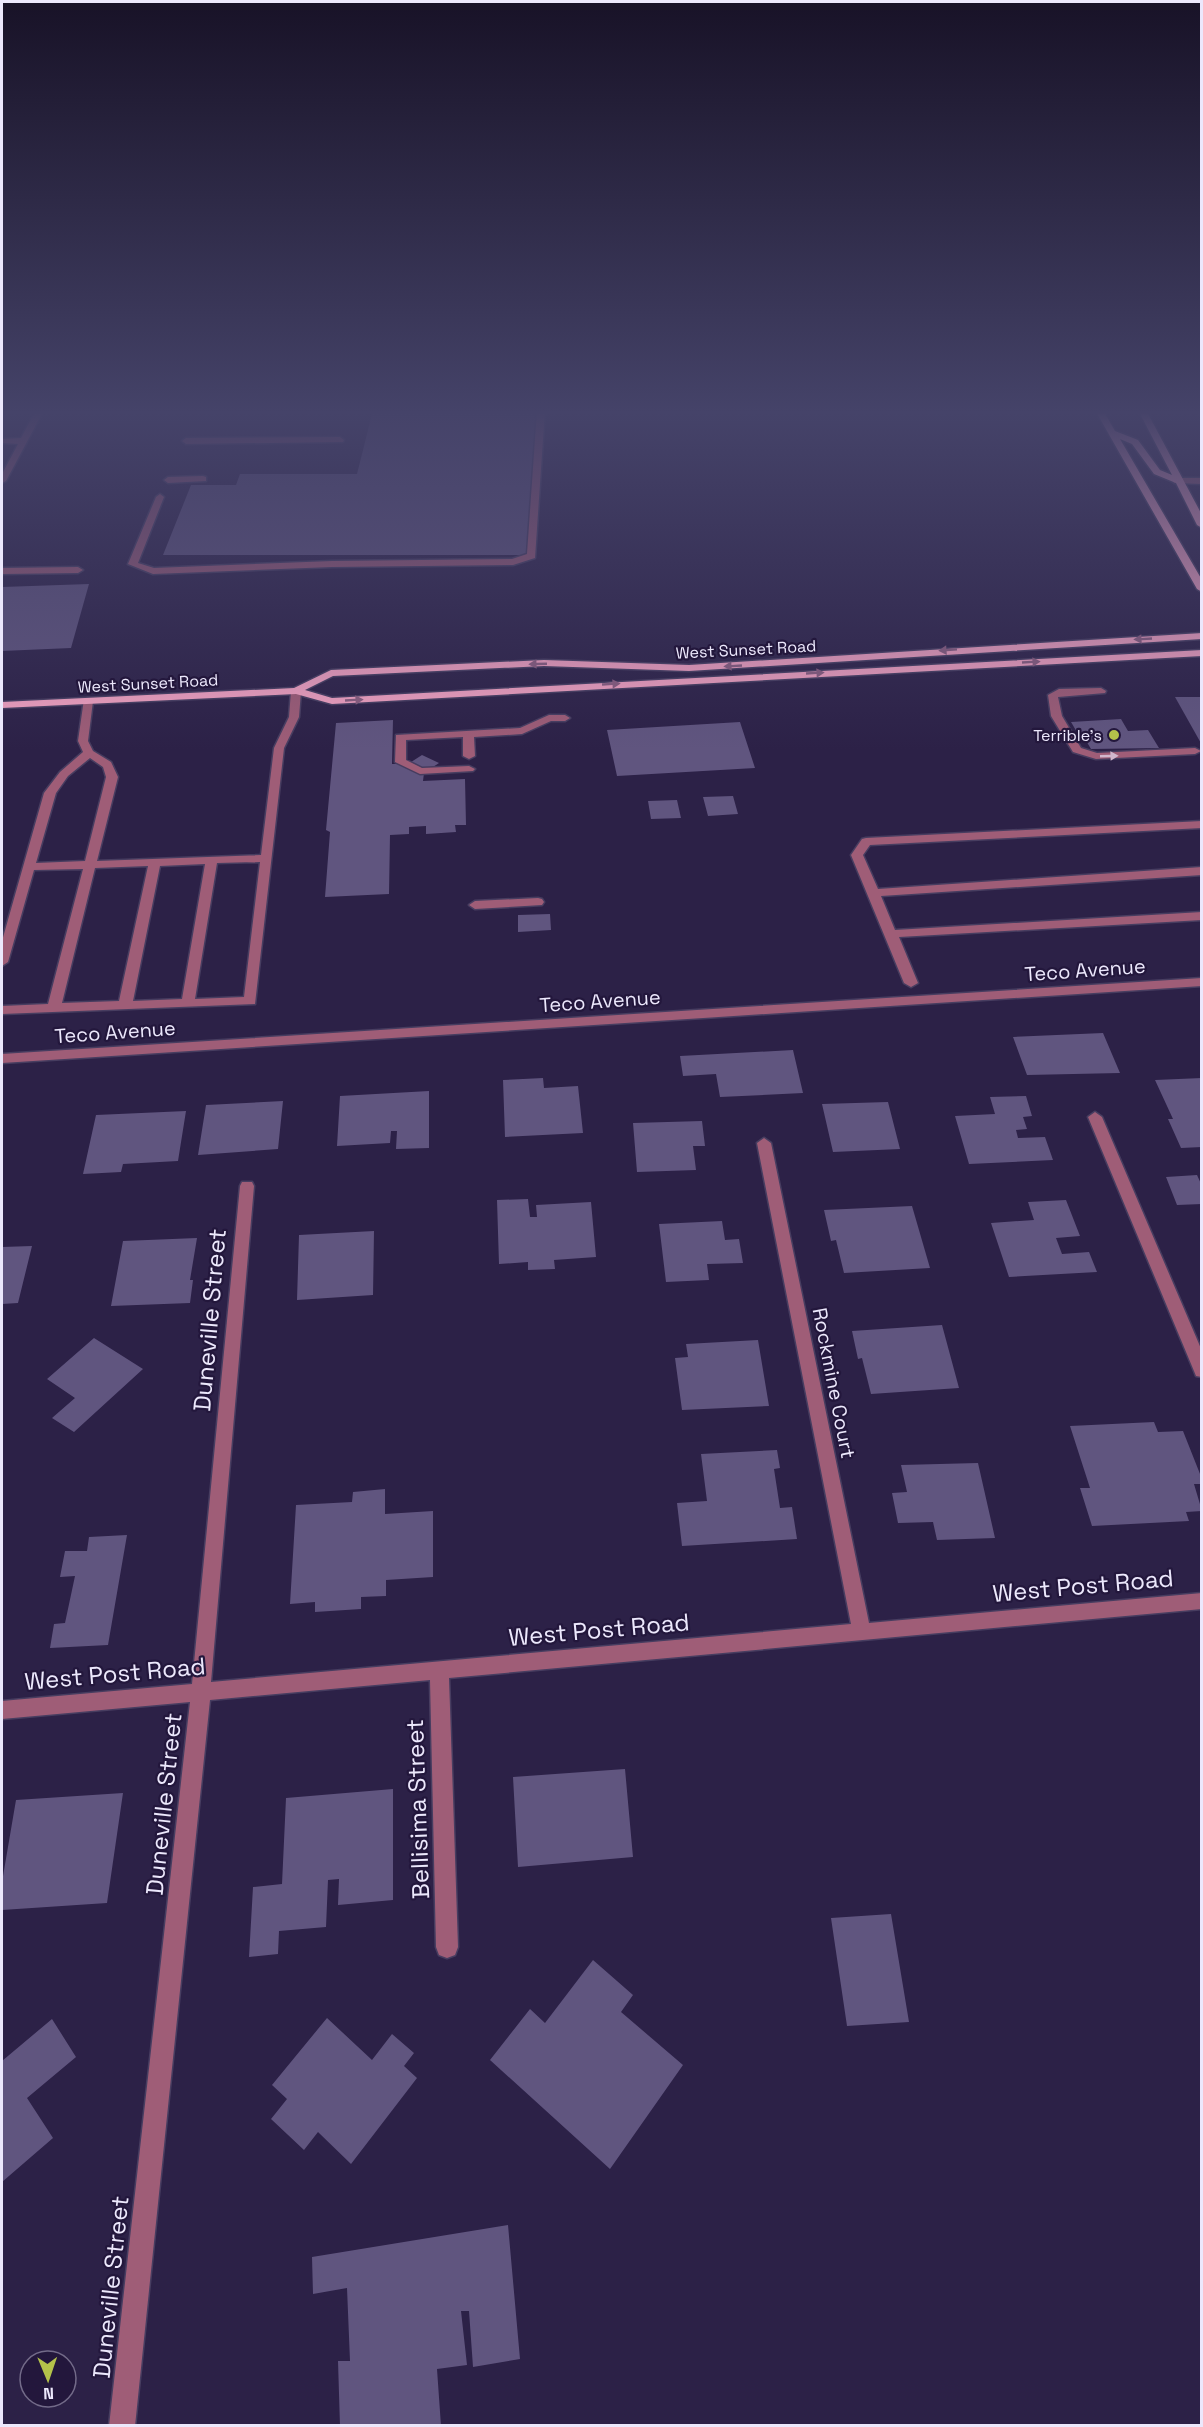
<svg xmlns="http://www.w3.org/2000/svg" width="1203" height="2427" font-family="'Space Grotesk',sans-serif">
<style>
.building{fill:#60557f}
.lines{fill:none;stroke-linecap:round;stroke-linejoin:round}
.minor-casing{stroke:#473d60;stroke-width:3}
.major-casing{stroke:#473d60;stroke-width:3}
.minor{fill:#9f5d77;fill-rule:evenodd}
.major{fill:#f6a4c3;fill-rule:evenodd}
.oneway{fill:#8c5e80}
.oneway2{fill:#d1b7cd}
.poi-dot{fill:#b4c24a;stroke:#23173c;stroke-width:2}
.labels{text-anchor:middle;stroke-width:4.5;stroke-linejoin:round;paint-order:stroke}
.far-street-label{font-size:16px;fill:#ece8fc;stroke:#23173c}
.far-poi-label{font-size:16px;fill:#ece8fc;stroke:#23173c;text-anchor:end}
.street-label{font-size:20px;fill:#ece8fc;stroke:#23173c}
.near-street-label{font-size:24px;fill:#ece8fc;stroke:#23173c}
</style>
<rect width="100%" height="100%" fill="#2c2147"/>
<path class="building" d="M 373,410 L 537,410 L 528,555 L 163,555 L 191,485 L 236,485 L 240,474 L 357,474 Z
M 89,584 L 71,648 L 2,651 L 2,587 Z
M 1175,697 L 1202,697 L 1202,745 Z
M 1121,719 L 1128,731 L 1148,730 L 1159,748 L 1091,749 L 1085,739 L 1081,739 L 1071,722 Z
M 393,720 L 392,764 L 408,764 L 422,755 L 439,763 L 424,773 L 423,781 L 465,779 L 466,825 L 455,825 L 456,832 L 426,834 L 426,826 L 409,827 L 409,834 L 390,835 L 389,894 L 325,897 L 330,832 L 326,830 L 336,723 Z
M 740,722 L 755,768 L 617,776 L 607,730 Z
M 733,796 L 738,814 L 708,816 L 703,797 Z
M 677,800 L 681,818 L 651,819 L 648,801 Z
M 550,914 L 551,930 L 518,932 L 518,915 Z
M 1103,1033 L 1120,1073 L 1027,1075 L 1013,1037 Z
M 793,1050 L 803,1093 L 720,1097 L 716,1074 L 683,1076 L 680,1056 Z
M 543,1078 L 544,1088 L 578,1086 L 583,1133 L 505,1137 L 503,1080 Z
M 1202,1078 L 1202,1147 L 1181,1148 L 1168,1119 L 1173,1119 L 1155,1080 Z
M 429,1091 L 429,1148 L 396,1149 L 397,1131 L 391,1131 L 390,1143 L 337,1146 L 340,1096 Z
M 1026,1096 L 1032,1116 L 1023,1117 L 1027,1129 L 1016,1130 L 1018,1138 L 1045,1137 L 1053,1160 L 969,1164 L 955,1116 L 995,1114 L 990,1097 Z
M 283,1101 L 278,1149 L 198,1155 L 206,1105 Z
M 888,1102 L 900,1149 L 833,1152 L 822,1104 Z
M 186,1111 L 178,1161 L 123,1164 L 121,1172 L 83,1174 L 96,1115 Z
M 702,1121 L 705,1146 L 693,1146 L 696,1170 L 637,1172 L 633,1123 Z
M 1197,1175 L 1202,1186 L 1202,1204 L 1177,1205 L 1166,1177 Z
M 528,1199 L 530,1217 L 537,1217 L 536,1205 L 591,1202 L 596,1257 L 554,1260 L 555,1269 L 528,1270 L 528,1262 L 499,1264 L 497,1200 Z
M 1066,1200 L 1080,1236 L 1056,1238 L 1062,1254 L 1089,1252 L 1097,1272 L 1009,1277 L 991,1223 L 1034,1220 L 1028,1202 Z
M 912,1206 L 930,1268 L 844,1273 L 836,1240 L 831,1241 L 824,1210 Z
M 722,1221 L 725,1240 L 739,1239 L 743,1263 L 707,1264 L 709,1280 L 666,1282 L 659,1224 Z
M 374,1231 L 373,1295 L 297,1300 L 299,1235 Z
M 197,1238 L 190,1280 L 193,1280 L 190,1303 L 111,1306 L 123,1241 Z
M 32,1246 L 18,1303 L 2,1304 L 2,1247 Z
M 942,1325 L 959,1388 L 871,1394 L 862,1358 L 858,1359 L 852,1331 Z
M 94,1338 L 143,1369 L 74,1432 L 52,1418 L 75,1398 L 47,1379 Z
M 758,1340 L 769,1406 L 682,1410 L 675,1358 L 688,1357 L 686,1344 Z
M 1154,1422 L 1158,1432 L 1183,1431 L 1202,1479 L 1202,1484 L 1194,1484 L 1202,1511 L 1186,1512 L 1189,1521 L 1092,1526 L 1080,1488 L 1090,1488 L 1070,1426 Z
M 777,1450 L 780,1468 L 774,1469 L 780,1508 L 792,1507 L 797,1539 L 682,1546 L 677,1503 L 707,1501 L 701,1454 Z
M 978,1463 L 995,1538 L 937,1540 L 933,1522 L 898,1523 L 892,1493 L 907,1492 L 901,1465 Z
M 385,1489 L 385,1514 L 433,1511 L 433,1577 L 386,1580 L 386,1596 L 361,1597 L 361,1609 L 315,1612 L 315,1602 L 290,1604 L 296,1505 L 352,1502 L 353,1492 Z
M 127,1535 L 108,1645 L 50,1648 L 54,1624 L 65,1623 L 75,1576 L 60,1577 L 65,1551 L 87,1551 L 89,1537 Z
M 625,1769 L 633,1857 L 518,1867 L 513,1777 Z
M 393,1789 L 393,1900 L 338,1905 L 339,1879 L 328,1880 L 326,1927 L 279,1931 L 278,1954 L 249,1957 L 253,1887 L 282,1884 L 286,1798 Z
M 123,1793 L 107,1903 L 2,1910 L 2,1882 L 16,1800 Z
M 891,1914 L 909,2022 L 847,2026 L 831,1918 Z
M 593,1960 L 633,1995 L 621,2012 L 683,2065 L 610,2169 L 490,2060 L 530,2009 L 545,2023 Z
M 327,2018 L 372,2060 L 392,2034 L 414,2053 L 404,2066 L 417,2078 L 351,2164 L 318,2132 L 304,2150 L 271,2119 L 287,2099 L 272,2085 Z
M 52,2019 L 76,2057 L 27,2098 L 53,2138 L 2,2182 L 2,2061 Z
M 508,2225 L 520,2359 L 473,2367 L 469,2311 L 461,2311 L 467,2365 L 437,2369 L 441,2426 L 340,2426 L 338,2361 L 350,2361 L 347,2288 L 313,2294 L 312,2257 Z"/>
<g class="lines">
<g class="minor-casing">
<path id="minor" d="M 36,410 L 44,410 L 6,481 L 2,483 L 2,474 L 18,444 L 2,443 L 2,439 L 21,438 Z
M 537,410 L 545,410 L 535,558 L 513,565 L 332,567 L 153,574 L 128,564 L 156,497 L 160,494 L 164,497 L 138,563 L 154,568 L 332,561 L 512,559 L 527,554 Z
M 340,437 L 344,440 L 343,442 L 186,444 L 182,441 L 186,438 Z
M 203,476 L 206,477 L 206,481 L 168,483 L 164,480 L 168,477 Z
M 1177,478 L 1202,478 L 1202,484 L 1174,483 L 1173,481 Z
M 2,568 L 78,567 L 83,570 L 78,573 L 2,574 Z
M 296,688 L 301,691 L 299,717 L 284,748 L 255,1004 L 2,1014 L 2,1006 L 48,1004 L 83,869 L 34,870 L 8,962 L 2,966 L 2,941 L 44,793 L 60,772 L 83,752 L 78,741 L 84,699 L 88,698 L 93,701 L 88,741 L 93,751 L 111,762 L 118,777 L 97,861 L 261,855 L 274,748 L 289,717 L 291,691 ZM 90,758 L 103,767 L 106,777 L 85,861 L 36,863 L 56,793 L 68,776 ZM 260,862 L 244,997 L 195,999 L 217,863 ZM 205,864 L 182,999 L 133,1001 L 160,866 ZM 148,866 L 119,1001 L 62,1003 L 95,868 Z
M 1101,688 L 1106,691 L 1105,693 L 1058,697 L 1062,716 L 1081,748 L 1097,753 L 1195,748 L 1201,751 L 1195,754 L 1096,759 L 1073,752 L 1051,716 L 1048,695 L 1059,689 Z
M 549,715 L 565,715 L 570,718 L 565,721 L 551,721 L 522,734 L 474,737 L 475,756 L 469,759 L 463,756 L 463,737 L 406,740 L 406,760 L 422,768 L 469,766 L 475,769 L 473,771 L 420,774 L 395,762 L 396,735 L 520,728 Z
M 1202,821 L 1202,828 L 870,845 L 863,855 L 878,889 L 1202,867 L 1202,875 L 881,896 L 895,930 L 1202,912 L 1202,920 L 899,937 L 918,983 L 911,987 L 904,983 L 851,855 L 862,839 L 866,838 Z
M 538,898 L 542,899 L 544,902 L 542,905 L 475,909 L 469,905 L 475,901 Z
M 1202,978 L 1202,986 L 2,1063 L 2,1054 Z
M 1095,1112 L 1102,1117 L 1202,1351 L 1202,1377 L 1196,1376 L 1194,1371 L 1088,1117 Z
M 764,1138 L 771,1143 L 869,1623 L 1202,1593 L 1202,1609 L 449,1678 L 458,1947 L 455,1955 L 447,1958 L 439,1955 L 436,1947 L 430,1680 L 210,1700 L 135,2426 L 109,2426 L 190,1702 L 2,1719 L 2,1701 L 192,1684 L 240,1186 L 242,1182 L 252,1182 L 254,1186 L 211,1682 L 851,1624 L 757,1143 Z"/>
</g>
<g class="major-casing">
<path id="major" d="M 1095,410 L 1103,410 L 1115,431 L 1138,440 L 1160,470 L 1172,475 L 1138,410 L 1146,410 L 1202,515 L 1202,528 L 1197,525 L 1176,483 L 1154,474 L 1132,444 L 1120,439 L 1202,580 L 1202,592 L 1197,589 Z
M 1202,633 L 1202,639 L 689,671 L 544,666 L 333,676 L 305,690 L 332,698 L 1202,650 L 1202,656 L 332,704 L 296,694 L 2,708 L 2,702 L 294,688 L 331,670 L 544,660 L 689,665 Z"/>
</g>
<use href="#minor" class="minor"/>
<use href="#major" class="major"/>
</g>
<defs><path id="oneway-solid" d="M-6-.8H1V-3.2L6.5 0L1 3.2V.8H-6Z" transform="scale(1.5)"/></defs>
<g class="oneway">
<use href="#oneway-solid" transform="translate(1143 639) rotate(177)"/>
<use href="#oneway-solid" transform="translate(948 650) rotate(176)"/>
<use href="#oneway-solid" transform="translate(1031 662) rotate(-3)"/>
<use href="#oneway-solid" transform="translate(538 664) rotate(178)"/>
<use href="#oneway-solid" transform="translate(733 666) rotate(177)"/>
<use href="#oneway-solid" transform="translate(815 673) rotate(-3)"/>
<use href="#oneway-solid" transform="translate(611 684) rotate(-3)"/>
<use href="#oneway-solid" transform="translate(354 700) rotate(-3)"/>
</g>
<use class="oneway2" href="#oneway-solid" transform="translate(1109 756) rotate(-2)"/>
<linearGradient id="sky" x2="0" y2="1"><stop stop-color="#181227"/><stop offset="0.55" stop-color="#454369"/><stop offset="1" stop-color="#454369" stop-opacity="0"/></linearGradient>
<rect width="1203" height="750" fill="url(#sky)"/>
<circle class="poi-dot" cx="1114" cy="735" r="6"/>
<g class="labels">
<g class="far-street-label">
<text transform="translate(746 649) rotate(-3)" y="6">West Sunset Road</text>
<text transform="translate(148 683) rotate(-3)" y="6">West Sunset Road</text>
</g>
<g class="far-poi-label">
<text x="1102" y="741">Terrible's</text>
</g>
<g class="street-label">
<text transform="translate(1085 970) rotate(-4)" y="7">Teco Avenue</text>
<text transform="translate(600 1001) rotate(-4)" y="7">Teco Avenue</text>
<text transform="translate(115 1032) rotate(-4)" y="7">Teco Avenue</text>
<text transform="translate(834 1383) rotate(79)" y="7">Rockmine Court</text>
</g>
<g class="near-street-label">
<text transform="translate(210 1320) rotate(-85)" y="8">Duneville Street</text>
<text transform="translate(1083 1586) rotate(-5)" y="8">West Post Road</text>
<text transform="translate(599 1630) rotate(-5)" y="8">West Post Road</text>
<text transform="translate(115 1674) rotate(-5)" y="8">West Post Road</text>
<text transform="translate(164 1804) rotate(-84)" y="8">Duneville Street</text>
<text transform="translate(418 1809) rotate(-92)" y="8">Bellisima Street</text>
<text transform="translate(111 2287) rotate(-84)" y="8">Duneville Street</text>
</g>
</g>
<rect width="1203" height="2427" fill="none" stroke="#ece8fc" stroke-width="6"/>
<g transform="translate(48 2379) rotate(178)"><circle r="28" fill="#23173c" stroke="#736b89" stroke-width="1.5"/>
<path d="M0-4.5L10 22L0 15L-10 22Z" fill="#b4c24a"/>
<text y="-9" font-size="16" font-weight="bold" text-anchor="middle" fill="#ece8fc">N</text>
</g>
</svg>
